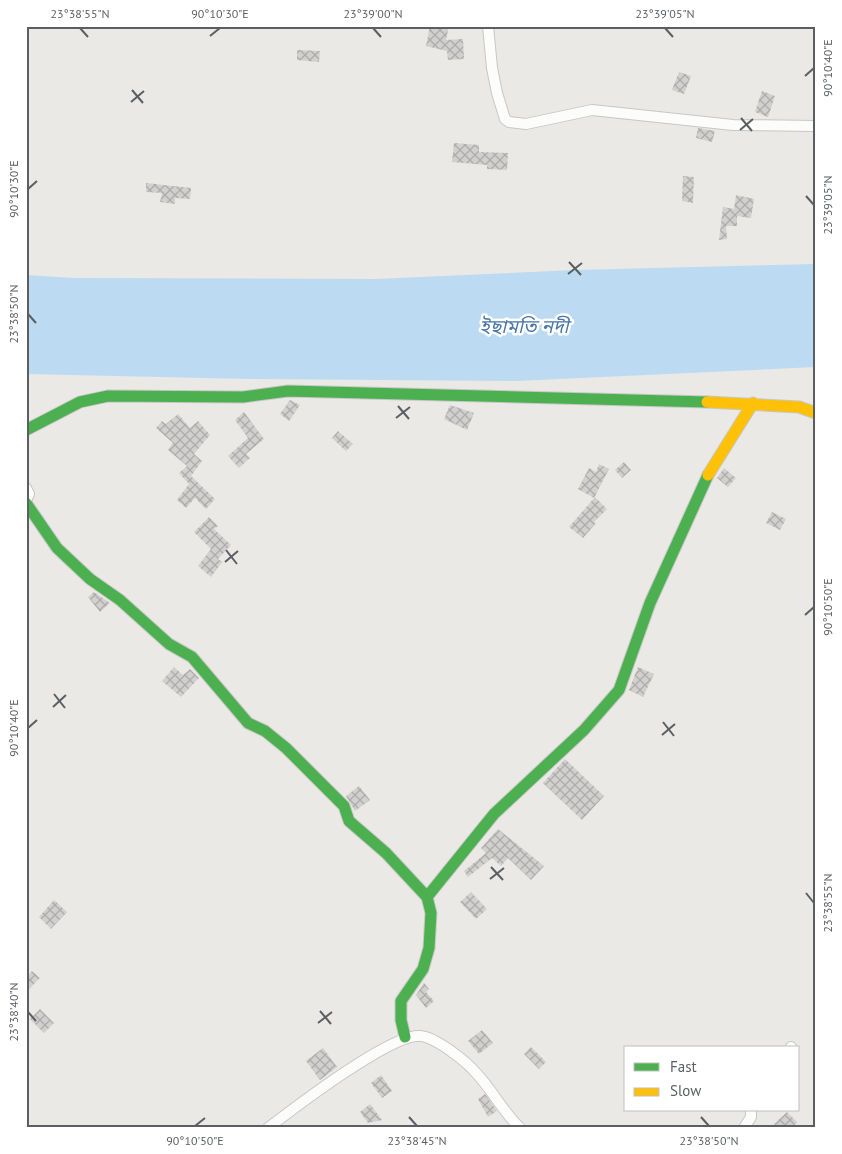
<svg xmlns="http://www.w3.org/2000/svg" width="842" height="1154" font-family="'PT Sans','Noto Sans Bengali',sans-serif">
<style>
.water{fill:#bcdbf2}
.building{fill:url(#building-cross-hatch)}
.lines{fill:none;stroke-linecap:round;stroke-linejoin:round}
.street-casing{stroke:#c7c7c7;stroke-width:12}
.fast-casing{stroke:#c7c7c6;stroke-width:13}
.slow-casing{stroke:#c7c7c6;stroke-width:13}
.street{stroke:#fcfcfb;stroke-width:10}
.fast{stroke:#4caf50;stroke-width:11}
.slow{stroke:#ffc107;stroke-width:11}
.ticks{fill:none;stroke:#5b5e62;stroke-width:2}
.labels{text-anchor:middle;stroke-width:5;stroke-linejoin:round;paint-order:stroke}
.water-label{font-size:19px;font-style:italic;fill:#4876a6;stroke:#fff}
.neatline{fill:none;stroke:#5b5e62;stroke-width:2}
.ticks-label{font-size:12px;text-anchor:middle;fill:#5b5e62}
</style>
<defs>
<pattern id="building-cross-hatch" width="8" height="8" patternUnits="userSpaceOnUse" patternTransform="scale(1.25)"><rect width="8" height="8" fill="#d1d0ce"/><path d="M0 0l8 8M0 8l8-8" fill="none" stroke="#adacab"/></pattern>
</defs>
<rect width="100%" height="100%" fill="#eae9e5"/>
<path class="water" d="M 816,264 L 816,367 L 517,381 L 249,379 L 26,374 L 26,275 L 75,278 L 376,279 L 575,270 Z"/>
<path class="building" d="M 430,26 L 449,26 L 446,40 L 463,39 L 464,59 L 448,60 L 447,51 L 426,46 Z
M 297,50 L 320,51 L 319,62 L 297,60 Z
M 679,72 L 691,76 L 684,94 L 672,90 Z
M 762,91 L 775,96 L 768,117 L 755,112 Z
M 698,128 L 715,131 L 712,142 L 696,138 Z
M 454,143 L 479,145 L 479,152 L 508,153 L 507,170 L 487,169 L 487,165 L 452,162 Z
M 683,176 L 694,177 L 693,203 L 682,201 Z
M 146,183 L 191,188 L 190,199 L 175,198 L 175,204 L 160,202 L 162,193 L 146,192 Z
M 736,195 L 754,199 L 751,218 L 737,216 L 737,226 L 726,226 L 727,239 L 719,240 L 723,207 L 734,209 Z
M 290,400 L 300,405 L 289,421 L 280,414 Z
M 450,405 L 474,413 L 467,430 L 444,419 Z
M 244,412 L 264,439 L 246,454 L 250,458 L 239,468 L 228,456 L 248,438 L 235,420 Z
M 178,414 L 190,428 L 198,421 L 210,435 L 194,454 L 202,461 L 191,476 L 215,499 L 206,509 L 195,498 L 186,508 L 177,500 L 189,484 L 179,473 L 187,466 L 168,450 L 173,443 L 156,428 L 162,421 L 166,424 Z
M 338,431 L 353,444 L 346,451 L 332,438 Z
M 624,462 L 631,470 L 622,478 L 615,470 Z
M 599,464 L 609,469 L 594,498 L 578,489 L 589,468 L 596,472 Z
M 724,468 L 736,478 L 728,487 L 717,478 Z
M 595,497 L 607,509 L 594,522 L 596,523 L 583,538 L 569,527 Z
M 772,512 L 786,519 L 780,530 L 766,523 Z
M 209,517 L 218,526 L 214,529 L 231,545 L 218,559 L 222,562 L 211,577 L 198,566 L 211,549 L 194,532 Z
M 94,592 L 110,603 L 100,612 L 88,597 Z
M 174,667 L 183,675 L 190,669 L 199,678 L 181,697 L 162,681 Z
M 638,667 L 654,674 L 643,697 L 629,690 Z
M 565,759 L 604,796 L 582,820 L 543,783 Z
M 359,786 L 370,800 L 355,811 L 346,796 Z
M 498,829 L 544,866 L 531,880 L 508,858 L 501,866 L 492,858 L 468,877 L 464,871 L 486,853 L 481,848 Z
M 471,892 L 487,909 L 476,919 L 460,902 Z
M 54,900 L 67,912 L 51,929 L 39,917 Z
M 32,971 L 40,978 L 26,992 L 26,977 Z
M 424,983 L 429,989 L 426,992 L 434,1001 L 426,1008 L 416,995 Z
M 40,1009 L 54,1023 L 44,1033 L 30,1019 Z
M 482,1030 L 493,1043 L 479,1054 L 468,1041 Z
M 531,1047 L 546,1062 L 539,1069 L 524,1054 Z
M 323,1048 L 337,1067 L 320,1080 L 306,1061 Z
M 381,1075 L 392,1091 L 382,1098 L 371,1083 Z
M 485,1094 L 497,1111 L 488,1117 L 478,1099 Z
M 370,1104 L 382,1120 L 368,1123 L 360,1112 Z
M 787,1112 L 797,1122 L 792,1128 L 778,1128 L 774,1124 Z"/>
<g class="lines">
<g class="street-casing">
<path id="street" d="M 488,26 L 492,68 L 497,93 L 505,119 L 509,122 L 526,124 L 592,110 L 733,125 L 816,126
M 26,488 L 29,494 L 26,500
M 791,1048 L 791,1047
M 268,1128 C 294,1108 392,1033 420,1036 C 436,1037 467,1062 477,1074 C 493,1091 503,1112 520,1128
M 744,1128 L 751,1117 L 751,1110"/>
</g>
<g class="fast-casing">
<path id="fast" d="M 26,430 L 80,402 L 108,396 L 243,397 L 288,391 L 707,402
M 26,503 L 57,548 L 90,579 L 120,600 L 169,644 L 192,657 L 248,723 L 265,731 L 286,748 L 344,806 L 349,821 L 386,853 L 427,897 L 431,913 L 429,948 L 423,969 L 401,1001 L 401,1020 L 405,1037
M 427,897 L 494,814 L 584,730 L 619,690 L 650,603 L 708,475"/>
</g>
<g class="slow-casing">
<path id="slow" d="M 707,402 L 799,407 L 816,413
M 708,475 L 753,403"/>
</g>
<use href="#street" class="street"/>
<use href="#fast" class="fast"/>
<use href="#slow" class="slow"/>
</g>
<path class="ticks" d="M 80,28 L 88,37M 373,28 L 381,37M 665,28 L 673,37M 210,36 L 220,28M 805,76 L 814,68M 132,90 L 143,103M 131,102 L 144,91M 741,118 L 752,131M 740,130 L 753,119M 28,189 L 37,181M 806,196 L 814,205M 569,262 L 581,275M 568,274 L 582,263M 28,314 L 36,323M 398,406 L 409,419M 396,418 L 410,407M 226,550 L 237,564M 225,562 L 238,551M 805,615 L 814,607M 54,694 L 65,708M 53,707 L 66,695M 663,722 L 674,736M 28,728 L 37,720M 662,735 L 675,724M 491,867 L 503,880M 490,879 L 504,868M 806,893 L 814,903M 320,1011 L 331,1024M 28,1012 L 36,1021M 318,1023 L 332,1012M 409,1117 L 417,1126M 701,1117 L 709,1126M 195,1126 L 205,1118"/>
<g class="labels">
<g class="water-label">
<text x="524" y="333">ইছামতি নদী</text>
</g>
</g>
<rect width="842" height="1154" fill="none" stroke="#ffffff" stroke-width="55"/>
<rect x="624" y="1046" width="175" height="65" fill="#ffffff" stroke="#bdbfc0"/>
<rect x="634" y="1063" width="25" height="8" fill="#4caf50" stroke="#bdbfc0"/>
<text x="670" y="1072" font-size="15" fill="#5b5e62">Fast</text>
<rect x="634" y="1088" width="25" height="8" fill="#ffc107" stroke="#bdbfc0"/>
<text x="670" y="1096" font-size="15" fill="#5b5e62">Slow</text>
<rect x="28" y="28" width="786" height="1098" class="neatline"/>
<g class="ticks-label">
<text x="80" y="18">23°38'55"N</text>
<text x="220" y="18">90°10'30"E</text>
<text x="373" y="18">23°39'00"N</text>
<text x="665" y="18">23°39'05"N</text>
<text transform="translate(828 68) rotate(-90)" y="4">90°10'40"E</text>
<text transform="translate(14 189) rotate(-90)" y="4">90°10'30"E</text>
<text transform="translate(828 205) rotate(-90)" y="4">23°39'05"N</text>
<text transform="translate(14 314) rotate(-90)" y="4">23°38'50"N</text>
<text transform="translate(828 607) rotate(-90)" y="4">90°10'50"E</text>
<text transform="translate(14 728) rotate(-90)" y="4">90°10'40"E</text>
<text transform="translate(828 903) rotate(-90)" y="4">23°38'55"N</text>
<text transform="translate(14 1012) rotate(-90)" y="4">23°38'40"N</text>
<text x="195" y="1145">90°10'50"E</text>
<text x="417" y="1145">23°38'45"N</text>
<text x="709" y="1145">23°38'50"N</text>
</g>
</svg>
